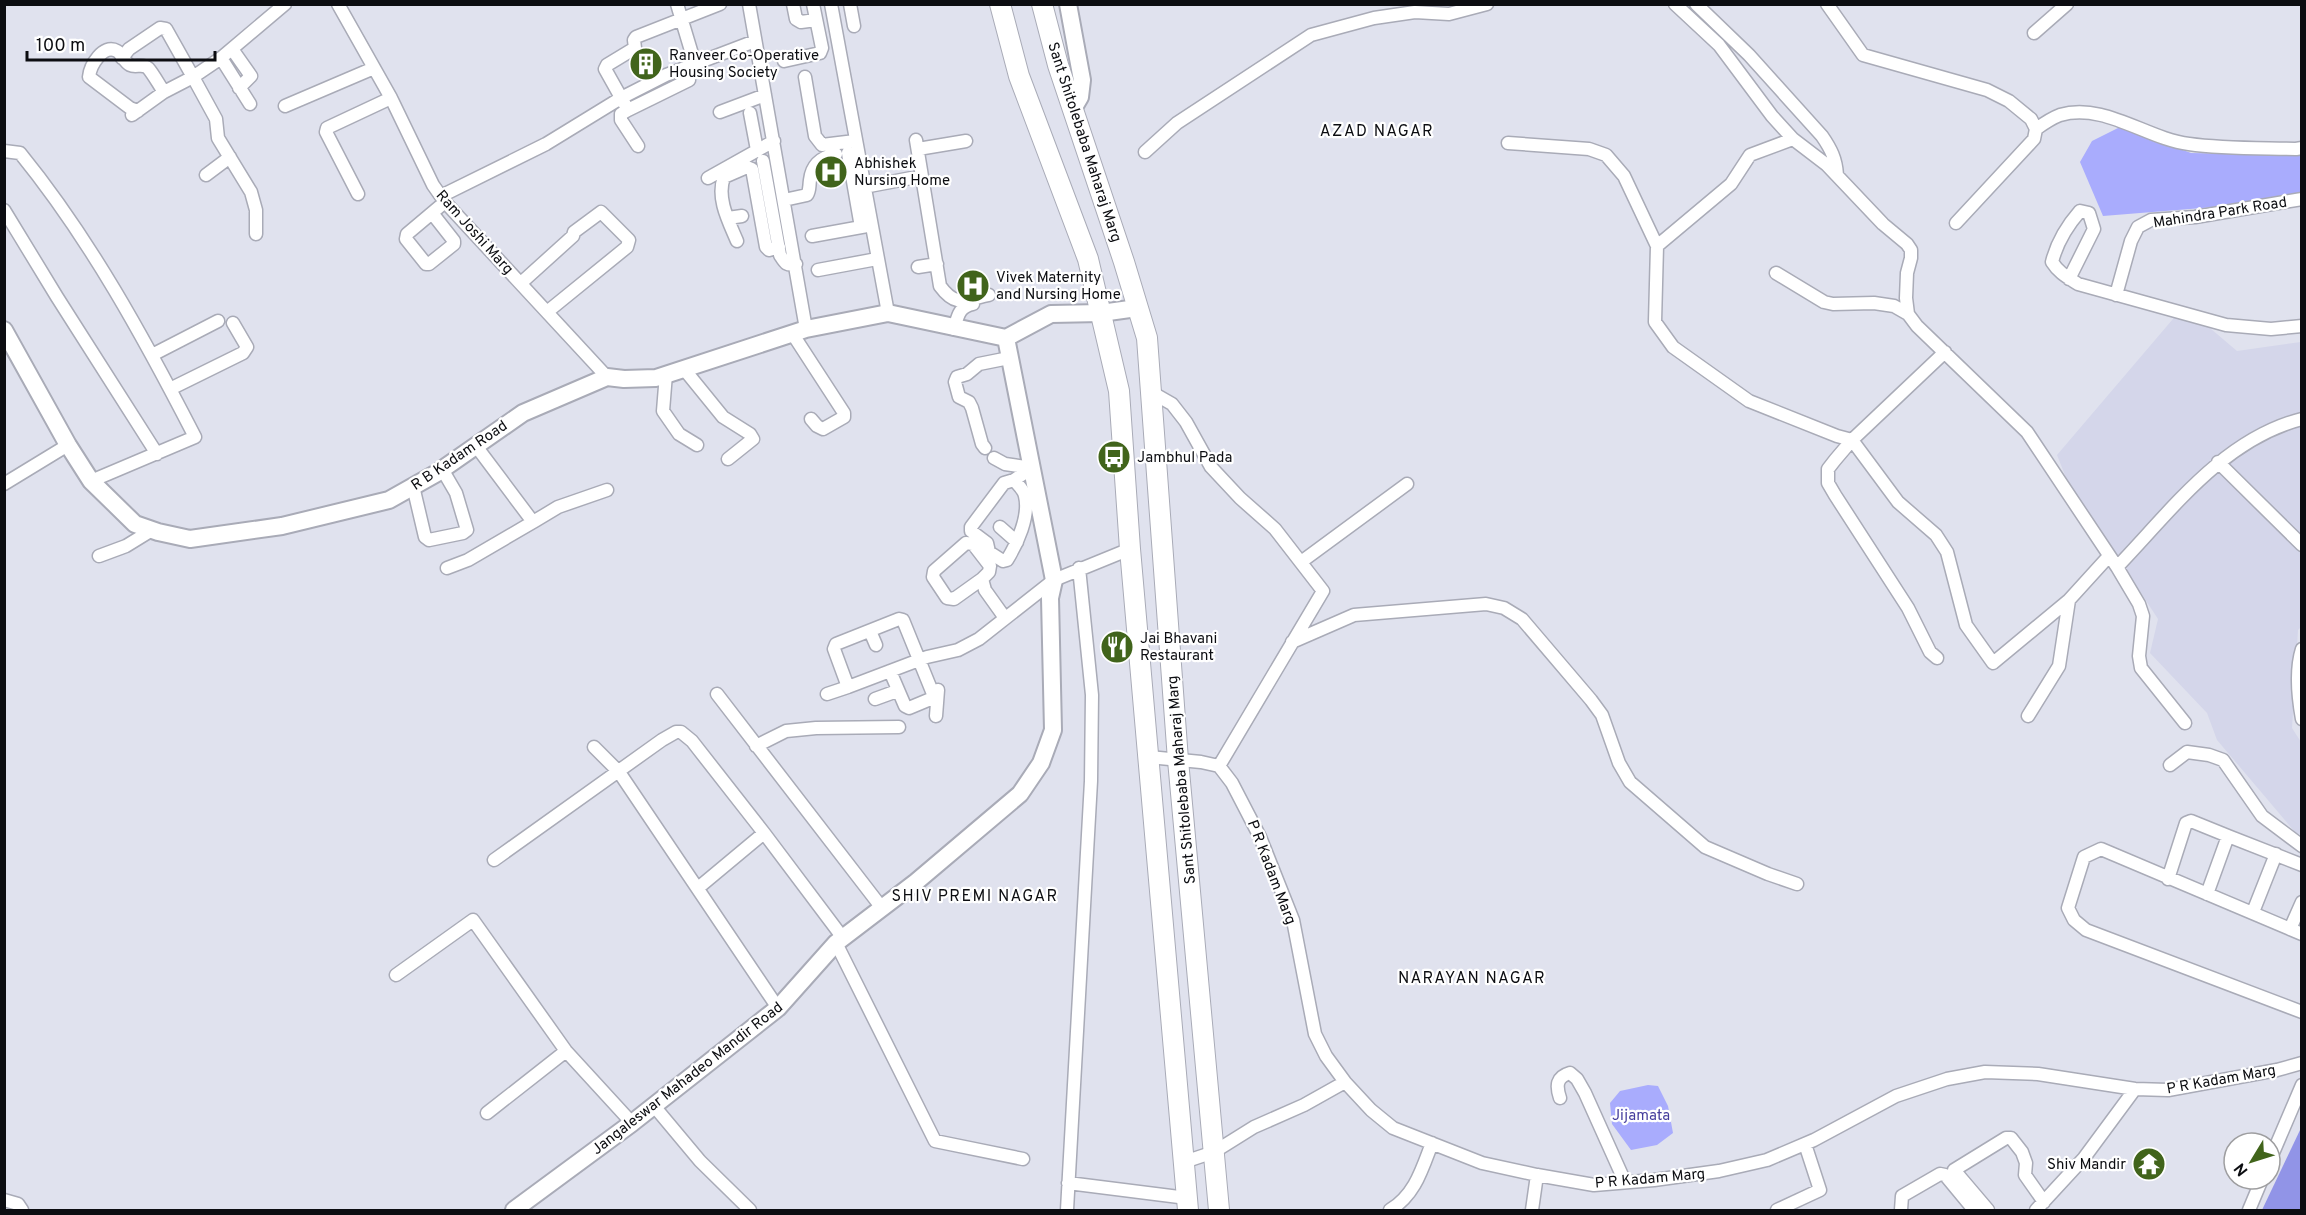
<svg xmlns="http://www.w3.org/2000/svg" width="2306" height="1215" font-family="Overpass,sans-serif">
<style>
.built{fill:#d4d6ea}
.green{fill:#a9acfd}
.forest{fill:#9194e7}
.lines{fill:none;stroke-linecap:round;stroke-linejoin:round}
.street-casing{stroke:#a9abb7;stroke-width:15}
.secondary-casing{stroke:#a9abb7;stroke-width:20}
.primary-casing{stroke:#a9abb7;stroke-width:22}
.street{stroke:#fff;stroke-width:12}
.secondary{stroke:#fff;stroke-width:16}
.primary{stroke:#fff;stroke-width:20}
.labels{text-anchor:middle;stroke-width:4.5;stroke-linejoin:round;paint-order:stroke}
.poi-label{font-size:15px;fill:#0c0d11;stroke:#fff;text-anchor:start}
.street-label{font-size:15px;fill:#0c0d11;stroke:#fff}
.park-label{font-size:15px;fill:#443c9c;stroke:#fff}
.neighbourhood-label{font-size:16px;letter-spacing:1.5px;fill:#0c0d11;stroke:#fff}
</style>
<rect width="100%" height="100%" fill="#e0e2ee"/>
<path class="built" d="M 2184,306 L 2237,351 L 2301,342 L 2302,626 L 2298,630 L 2292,728 L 2301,742 L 2301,835 L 2295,832 L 2217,740 L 2207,713 L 2150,653 L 2158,619 L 2067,480 L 2057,455 Z"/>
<path class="green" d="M 2120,127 L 2191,153 L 2294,155 L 2301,152 L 2301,195 L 2227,206 L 2103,216 L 2080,162 L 2092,141 Z
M 1648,1085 L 1658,1086 L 1668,1106 L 1673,1133 L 1657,1145 L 1631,1150 L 1612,1124 L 1610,1103 L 1620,1091 Z"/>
<path class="forest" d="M 2301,1128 L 2301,1210 L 2262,1210 Z"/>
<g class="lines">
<g class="street-casing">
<path id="street" d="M 338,4 L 391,98 L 433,185 L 445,202 L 607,377
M 677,4 L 695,64
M 749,4 L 806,329
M 793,4 L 796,19 L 801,22 L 816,20
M 831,4 L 888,313
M 850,4 L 854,26
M 1675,4 L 1719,45 L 1772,116 L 1793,139 L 1827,165 L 1883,224 L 1907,244 L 1911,250 L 1911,258 L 1907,273 L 1906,298 L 1908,314 L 1917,326 L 2027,432 L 2117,567 L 2139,604 L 2143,616 L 2139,656 L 2141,668 L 2185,723
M 1696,4 L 1749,55 L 1822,136 C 1831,149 1836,159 1837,175
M 1827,4 L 1863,55 L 1987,90 L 2009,101 L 2031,119 L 2036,129 L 2034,139 L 1956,223
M 2034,33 L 2067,4
M 232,49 L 251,76 L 239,88
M 122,58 L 129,49 L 160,28 L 166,29 L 193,77 L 164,92 L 132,115
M 221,58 L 250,104
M 784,61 L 820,53 L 822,48 L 813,4
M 805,77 L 815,136 L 822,145 L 855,141
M 285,106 L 374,68
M 628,110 L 689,80
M 138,111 L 130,108 L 89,77 C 90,66 103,43 117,51 C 122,54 124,62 130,65 C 136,68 142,63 148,68 C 154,75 159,85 164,92
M 720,112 L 765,95
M 750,113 L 757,150
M 2036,129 C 2043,124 2052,118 2060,115 C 2104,102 2147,139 2189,144 C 2224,149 2261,148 2296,149 L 2302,148
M 916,140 L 940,286 C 956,308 965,300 989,295
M 1508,143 L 1589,149 L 1606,155 L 1624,176 L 1657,246 L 1655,322 L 1673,347 L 1749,401 L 1837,436 L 1852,440 L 1898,502 L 1936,535 L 1947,552 L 1966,625 L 1993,663 L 2069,600
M 638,146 L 621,120 L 621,114 L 628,110 L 605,69 L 607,65 L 635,48 L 634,40 L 636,37 L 720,4
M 918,149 L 966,141
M 4,151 L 20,153 C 90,239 144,338 195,437 L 91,481
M 1145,152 L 1177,123 L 1311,35 L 1374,18 L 1415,12 L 1449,14 L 1487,4
M 848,153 L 861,227
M 763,161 L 780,255 C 785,263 786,266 796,264
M 206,175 L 230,157
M 708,178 L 774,141
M 864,187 L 922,176
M 358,194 L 326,132 L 327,128 L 391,98
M 441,196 L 546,144 L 621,98 L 666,75 L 755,41
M 784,200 L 807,195 C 810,190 809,187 810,180 C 812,164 821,157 836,154
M 4,210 L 57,297 L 157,454
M 432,213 L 454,241 L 454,244 L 429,264 L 426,264 L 406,239 L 407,234 L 445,202
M 728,218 L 742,216
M 256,234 L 256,210 L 251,192 L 218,138 L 216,119 L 193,77 L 221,58 L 285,4
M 812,236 L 867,226
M 737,241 C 729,222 716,198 724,177 L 747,167 L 752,169 L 766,247 L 769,250 L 779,247
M 1657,246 L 1731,184 L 1750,155 L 1793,139
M 918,267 L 937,264
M 818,270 L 877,259
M 1776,273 L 1824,302 L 1833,304 L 1874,303 L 1894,306 L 1908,314
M 2069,279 L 2094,229 L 2089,213 L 2080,211 C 2066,227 2057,242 2052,262 C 2059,273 2067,277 2078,284 L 2226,325 L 2271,329 L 2302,326
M 521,283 L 573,236 L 574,232 L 601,212 L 629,240 L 627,247 L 547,312
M 2116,295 L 2131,241 L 2138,227 L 2151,220 L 2195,217 L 2302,199
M 954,329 C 958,315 959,307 973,304
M 792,333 L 844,413 L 844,417 L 823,429 L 817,426 L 811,419
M 152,355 L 218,321
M 684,369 L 723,417 L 750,434 L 753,439 L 728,459
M 666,374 L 663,411 L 679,434 L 697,445
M 170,389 L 243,353 L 247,347 L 233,323
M 1151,392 L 1172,404 L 1186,422 L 1211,467 L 1240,498 L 1275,529 L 1323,591 L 1219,766
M 985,448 L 982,444 L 972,408 L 969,402 L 959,397 L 955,382 L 957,377 L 967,374 L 979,364 L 1009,358
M 994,458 L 1005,464 L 1032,468
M 2218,462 L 2302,545
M 1014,480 C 1018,485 1024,490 1025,496 C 1030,516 1017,544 1007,560 L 1003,561 L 989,552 L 987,543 L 971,531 L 971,527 L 1004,483 L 1014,480 L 1032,468
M 4,484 L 68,445
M 413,486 L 425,537 L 429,540 L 463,533 L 467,530 L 456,493 L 442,469
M 533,522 L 558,507 L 607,490
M 1000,527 L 1017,542
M 99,556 L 126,546 L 152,530
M 1301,562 L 1407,484
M 2117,567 C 2171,511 2223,439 2302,419
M 447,568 L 468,560 L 533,522 L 476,446
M 982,579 L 954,599 L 947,598 L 933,577 L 934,571 L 966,543 L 973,544 L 990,566 L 989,572 L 982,579 L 985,590 L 1005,618
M 870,631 L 876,645
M 1292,642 L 1354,615 L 1486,604 L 1504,608 L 1522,619 L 1591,700 L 1602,715 L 1619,763 L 1630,782 L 1705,847 L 1768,874 L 1797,884
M 2302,649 C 2295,671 2298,697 2302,719
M 1937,658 L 1930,652 L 1908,608 L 1835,495 L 1828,483 L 1828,469 L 1835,460 L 1852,440 L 1945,352
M 890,671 L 905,706 L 909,708 L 933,698 L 933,694 L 903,620 L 899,619 L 836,644 L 834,649 L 848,687 L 927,657 L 958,650 L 979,639 L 1054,580 L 1130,549
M 717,694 L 882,908
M 827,694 L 848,687
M 875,699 L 897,691
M 936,716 L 938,690
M 2028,716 L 2059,666 L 2069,600 L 2109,556
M 756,746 L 786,731 L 816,728 L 899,727
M 594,747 L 619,772 L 778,1008
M 1149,757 L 1201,762 L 1219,766 L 1232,783 L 1260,837 L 1293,920 L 1315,1034 L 1326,1056 L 1345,1082 L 1371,1110 L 1393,1128 L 1482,1163 L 1537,1175 L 1594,1185 L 1654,1180 L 1719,1171 L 1767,1160 L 1814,1140 L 1896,1096 L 1947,1079 L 1985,1072 L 2038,1074 L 2135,1089 L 2168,1090 L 2277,1070 L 2302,1063
M 2170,765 L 2187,752 L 2209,755 L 2223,760 L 2262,816 L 2302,846
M 494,860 L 662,740 L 676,732 L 681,732 L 692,741 L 764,833 L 843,938
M 2168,879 L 2186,823 L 2191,821 L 2228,836
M 698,888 L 764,833
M 2207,894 L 2228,836 L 2302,865
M 2253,912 L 2276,854
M 2290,929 L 2302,902
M 2302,934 L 2101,849 L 2084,857 L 2068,908 L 2074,920 L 2086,930 L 2302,1012
M 836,943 L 935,1141 L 1023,1159
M 396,975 L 473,920 L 566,1051 L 632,1123
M 1560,1098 C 1556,1086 1556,1077 1570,1073 L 1577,1079 L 1585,1093 L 1625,1182
M 654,1106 L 700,1161 L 750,1210
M 487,1113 L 566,1051
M 2270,1160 L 2302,1085
M 1184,1162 L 1214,1152 L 1254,1127 L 1304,1105 L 1345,1082
M 1068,1183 L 1187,1198
M 4,1200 L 18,1204 L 22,1210
M 1067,1210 L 1091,781 L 1092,695 L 1079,568
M 1390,1210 C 1415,1195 1422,1169 1432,1143
M 1532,1210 L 1537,1175
M 1777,1210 L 1820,1190 L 1805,1144
M 1901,1210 L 1902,1196 L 1940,1174 L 1945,1175 L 1974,1210
M 1988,1210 L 1954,1170 L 2006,1138 L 2011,1138 L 2022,1152 L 2026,1163 L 2025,1175 L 2044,1202
M 2036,1210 L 2084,1158 L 2135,1089
M 2249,1210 L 2262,1179"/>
</g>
<g class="secondary-casing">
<path id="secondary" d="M 1068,4 L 1082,80 L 1080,97 L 1073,109
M 4,330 L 68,445 L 91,481 L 135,524 L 158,532 L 190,539 L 282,526 L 389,500 L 437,473 L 523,413 L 607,377 L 624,379 L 656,378 L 806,329 L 888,313 L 1006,338
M 1006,338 L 1051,314 L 1101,313 L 1137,308
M 514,1210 L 632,1123 L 778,1008 L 836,943 L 916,882 L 1020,794 L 1041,763 L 1053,730 L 1050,598 L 1054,580 L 1006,338"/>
</g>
<g class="primary-casing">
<path id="primary" d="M 1000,4 L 1019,76 L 1088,259 L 1119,391 L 1130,549 L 1188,1210
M 1042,4 L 1058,65 L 1124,262 L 1147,338 L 1178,760 L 1219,1210"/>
</g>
<use href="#street" class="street"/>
<use href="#secondary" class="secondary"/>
<use href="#primary" class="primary"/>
</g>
<defs>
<g id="building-disc" transform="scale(1.725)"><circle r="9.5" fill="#41641b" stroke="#fff"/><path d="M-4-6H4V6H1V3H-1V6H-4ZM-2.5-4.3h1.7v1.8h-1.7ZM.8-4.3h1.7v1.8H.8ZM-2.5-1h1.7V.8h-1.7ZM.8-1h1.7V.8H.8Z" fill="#fff"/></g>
<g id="hospital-disc" transform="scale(1.725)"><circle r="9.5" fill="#41641b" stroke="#fff"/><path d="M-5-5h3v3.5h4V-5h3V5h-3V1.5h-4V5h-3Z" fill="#fff"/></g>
<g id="bus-disc" transform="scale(1.725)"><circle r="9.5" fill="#41641b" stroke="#fff"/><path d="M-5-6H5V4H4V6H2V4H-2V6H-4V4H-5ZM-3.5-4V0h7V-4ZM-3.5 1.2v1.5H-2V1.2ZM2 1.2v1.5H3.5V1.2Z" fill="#fff"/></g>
<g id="restaurant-disc" transform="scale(1.725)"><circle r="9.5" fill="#41641b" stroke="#fff"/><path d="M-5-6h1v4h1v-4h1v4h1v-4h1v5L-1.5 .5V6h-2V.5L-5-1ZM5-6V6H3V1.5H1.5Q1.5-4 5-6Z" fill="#fff"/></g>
<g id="temple-disc" transform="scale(1.725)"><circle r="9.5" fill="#41641b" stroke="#fff"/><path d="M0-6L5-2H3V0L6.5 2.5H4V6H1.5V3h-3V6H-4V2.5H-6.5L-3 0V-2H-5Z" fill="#fff"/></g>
</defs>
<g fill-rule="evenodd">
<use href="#building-disc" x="646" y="64"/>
<use href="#hospital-disc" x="831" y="172"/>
<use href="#hospital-disc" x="973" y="286"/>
<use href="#bus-disc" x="1114" y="457"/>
<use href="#restaurant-disc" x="1117" y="647"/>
<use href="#temple-disc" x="2149" y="1164"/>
</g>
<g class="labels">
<g class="poi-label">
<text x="669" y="60">Ranveer Co-Operative<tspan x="669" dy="17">Housing Society</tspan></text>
<text x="854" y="168">Abhishek<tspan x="854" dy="17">Nursing Home</tspan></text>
<text x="996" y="282">Vivek Maternity<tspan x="996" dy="17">and Nursing Home</tspan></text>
<text x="1137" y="462">Jambhul Pada</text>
<text x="1140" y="643">Jai Bhavani<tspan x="1140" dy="17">Restaurant</tspan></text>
<text x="2126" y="1169" text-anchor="end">Shiv Mandir</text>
</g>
<g class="street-label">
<text transform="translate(1085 142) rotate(72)" y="5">Sant Shitolebaba Maharaj Marg</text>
<text transform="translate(2220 212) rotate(-9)" y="5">Mahindra Park Road</text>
<text transform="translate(475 232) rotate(48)" y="5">Ram Joshi Marg</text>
<text transform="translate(459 455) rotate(-34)" y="5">R B Kadam Road</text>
<text transform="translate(1181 780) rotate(-95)" y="5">Sant Shitolebaba Maharaj Marg</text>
<text transform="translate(1272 872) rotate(69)" y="5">P R Kadam Marg</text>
<text transform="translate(687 1078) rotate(-38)" y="5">Jangaleswar Mahadeo Mandir Road</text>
<text transform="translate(2221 1079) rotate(-10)" y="5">P R Kadam Marg</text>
<text transform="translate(1650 1178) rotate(-5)" y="5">P R Kadam Marg</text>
</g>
<g class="park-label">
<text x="1641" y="1120">Jijamata</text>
</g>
<g class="neighbourhood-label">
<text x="1377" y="136">AZAD NAGAR</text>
<text x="975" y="901">SHIV PREMI NAGAR</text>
<text x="1472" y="983">NARAYAN NAGAR</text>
</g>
</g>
<rect width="2306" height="1215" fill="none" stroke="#0c0d11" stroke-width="12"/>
<g transform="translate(2252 1161) rotate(232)"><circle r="28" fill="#ffffff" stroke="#9e9ea0" stroke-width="1.5"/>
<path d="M0-4.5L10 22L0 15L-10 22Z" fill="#41641b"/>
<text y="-9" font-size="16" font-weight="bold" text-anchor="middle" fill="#0c0d11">N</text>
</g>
<path d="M27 51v9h188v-9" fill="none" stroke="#0c0d11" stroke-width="3"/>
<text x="36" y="51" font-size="18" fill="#0c0d11" stroke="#ffffff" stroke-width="4.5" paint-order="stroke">100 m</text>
</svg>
